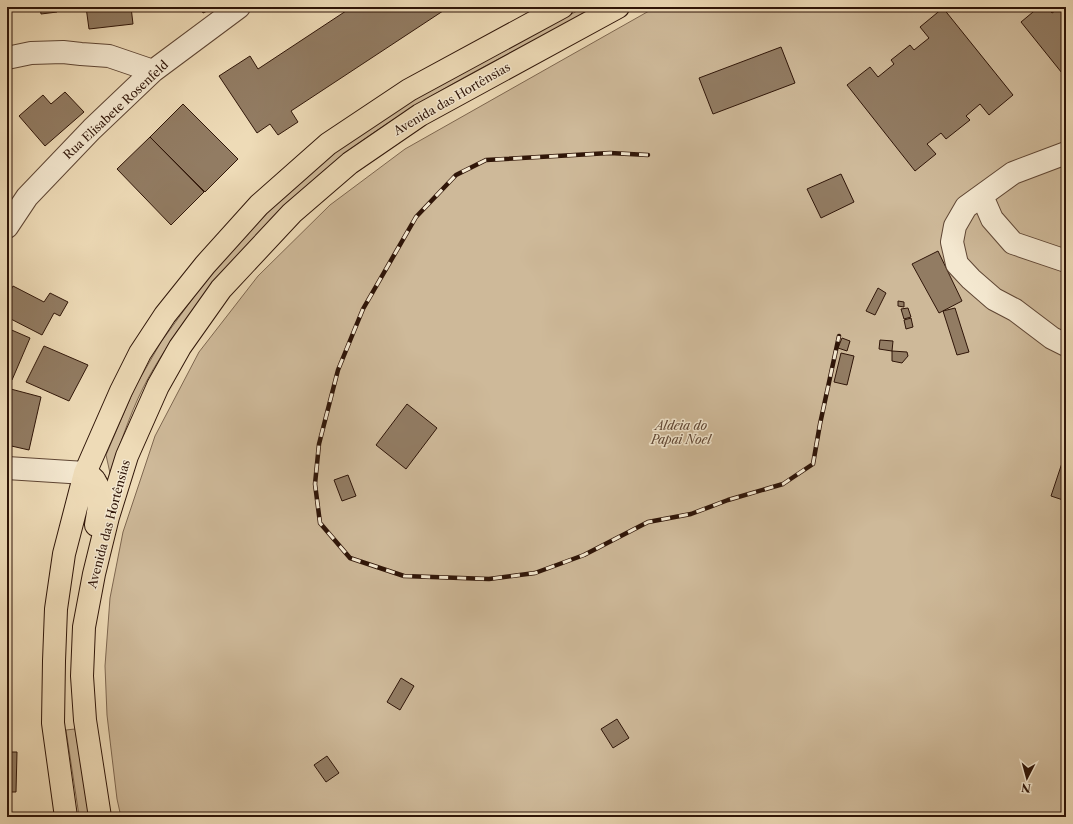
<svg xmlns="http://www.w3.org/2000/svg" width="1073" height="824" font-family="'Libre Caslon Text',serif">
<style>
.green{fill:#ceb999;stroke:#7e6750}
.building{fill:#927c63;stroke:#2f1508}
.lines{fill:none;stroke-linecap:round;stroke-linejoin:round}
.minor-casing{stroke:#5f4634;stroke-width:24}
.major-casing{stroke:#2f1508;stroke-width:24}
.minor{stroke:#f4e8d0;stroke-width:22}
.major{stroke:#eedbb7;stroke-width:22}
.rail-casing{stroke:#2f1508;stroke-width:4.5}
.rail{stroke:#f4e8d0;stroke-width:3;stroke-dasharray:9;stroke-linecap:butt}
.labels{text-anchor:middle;stroke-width:3;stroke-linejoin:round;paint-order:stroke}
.street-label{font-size:12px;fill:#2f1508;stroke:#f4e8d0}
.park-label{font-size:12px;font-style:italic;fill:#5f4634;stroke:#f4e8d0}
</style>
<rect width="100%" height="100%" fill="#eedbb7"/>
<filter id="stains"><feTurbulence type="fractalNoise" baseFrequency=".005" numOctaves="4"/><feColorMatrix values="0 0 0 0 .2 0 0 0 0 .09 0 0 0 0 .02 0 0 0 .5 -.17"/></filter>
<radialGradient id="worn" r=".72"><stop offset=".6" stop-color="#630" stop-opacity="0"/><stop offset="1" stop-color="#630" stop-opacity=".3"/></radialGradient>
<path class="green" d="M 585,7 L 600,7 C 518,49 434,89 359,143 C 295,191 237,250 190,315 C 173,338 156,362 143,388 C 129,416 120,445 110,473 L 106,455 L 135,387 L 161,342 L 201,287 L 230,251 L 271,209 L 316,167 L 355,137 L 454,74 Z
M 656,7 L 1066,7 L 1066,817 L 121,817 L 117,799 L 107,715 L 105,666 L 110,598 L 123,532 L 155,436 L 199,352 L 258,276 L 330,205 L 405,149 Z
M 75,729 L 90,817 L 79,817 L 78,809 L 66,730 Z"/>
<path class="building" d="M 40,7 L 56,7 L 57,12 L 41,14 Z
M 86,7 L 131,7 L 133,24 L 89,29 Z
M 200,7 L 215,7 L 203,13 Z
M 352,7 L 449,7 L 291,111 L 298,122 L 278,135 L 270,124 L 257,133 L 219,76 L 250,56 L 258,69 Z
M 1039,7 L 1047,7 L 1052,13 L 1061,7 L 1066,7 L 1066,78 L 1021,22 Z
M 943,8 L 1013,95 L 989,115 L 980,104 L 966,116 L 970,120 L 946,139 L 941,133 L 927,144 L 936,154 L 915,171 L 847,85 L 870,67 L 878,77 L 894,64 L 891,60 L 910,45 L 914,50 L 929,38 L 920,27 Z
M 781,47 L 795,83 L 713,114 L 699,78 Z
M 65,92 L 84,112 L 45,146 L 19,116 L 43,95 L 51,104 Z
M 183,104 L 238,159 L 205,192 L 150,137 Z
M 150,137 L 204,192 L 171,225 L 117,169 Z
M 841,174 L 854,202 L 821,218 L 807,189 Z
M 938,251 L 962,301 L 939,313 L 912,264 Z
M 13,286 L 44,302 L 50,293 L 68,302 L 60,316 L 54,313 L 42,335 L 7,317 L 7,297 Z
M 878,288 L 886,293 L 875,315 L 866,311 Z
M 898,301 L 904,302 L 904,307 L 898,306 Z
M 908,308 L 911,317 L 904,319 L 901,309 Z
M 955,308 L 969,352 L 957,355 L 943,311 Z
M 911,318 L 913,327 L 906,329 L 904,320 Z
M 7,328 L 30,338 L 12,380 L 7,378 Z
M 842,338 L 850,341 L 847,351 L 838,348 Z
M 880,340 L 893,341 L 892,351 L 879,349 Z
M 44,346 L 88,365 L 69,401 L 26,382 Z
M 892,351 L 907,352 L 908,356 L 902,363 L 892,361 Z
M 841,353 L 854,356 L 847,385 L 834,382 Z
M 7,388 L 41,397 L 29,450 L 7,445 Z
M 407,404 L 437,428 L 406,469 L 376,445 Z
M 1062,463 L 1066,464 L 1066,501 L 1051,496 Z
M 348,475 L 356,496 L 342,501 L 334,480 Z
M 401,678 L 414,686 L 400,710 L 387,702 Z
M 617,719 L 629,738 L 613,748 L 601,729 Z
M 7,752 L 17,752 L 16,792 L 7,792 Z
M 327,756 L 339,773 L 326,782 L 314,765 Z"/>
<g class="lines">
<g class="minor-casing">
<path id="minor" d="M 7,58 L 31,53 L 63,52 L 81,54 L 109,56 L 153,71
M 1066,153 L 1013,173 L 966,207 L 955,226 L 952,242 L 957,264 L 971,279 L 994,299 L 1015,310 L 1052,338 L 1066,345
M 982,196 L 992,219 L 1013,243 L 1066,261
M 7,227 L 27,197 L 92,129 L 153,71 L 239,7
M 7,468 L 85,473"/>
</g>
<g class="major-casing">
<path id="major" d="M 85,473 C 89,475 93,477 95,481 C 103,493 98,511 96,525
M 66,817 L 53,723 L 54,661 L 56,609 L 64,554 L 85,473 L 121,391 L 140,353 L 165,315 L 205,265 L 259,205 L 328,144 L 409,90 L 562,7
M 100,817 L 85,720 L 82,676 L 84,627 L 94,574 L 108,517 L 127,456 L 158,386 L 180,347 L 221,289 L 292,213 L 350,163 L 420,115 L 618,7"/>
</g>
<use href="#minor" class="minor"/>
<use href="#major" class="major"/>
<g class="rail-casing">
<path id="rail" d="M 648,155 L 610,153 L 486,160 L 456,175 L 416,217 L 363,309 L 338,370 L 319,444 L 315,484 L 320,523 L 350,558 L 404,576 L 489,579 L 535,573 L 584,555 L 648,522 L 691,514 L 728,500 L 783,484 L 813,464 L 820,424 L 839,336"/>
</g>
<use href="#rail" class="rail"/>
</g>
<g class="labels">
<g class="street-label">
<text transform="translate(452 99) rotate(-30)" y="4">Avenida das Hortênsias</text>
<text transform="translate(116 110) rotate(-43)" y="4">Rua Elisabete Rosenfeld</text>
<text transform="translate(109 524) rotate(-75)" y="4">Avenida das Hortênsias</text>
</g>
<g class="park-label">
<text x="681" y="430">Aldeia do<tspan x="681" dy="14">Papai Noel</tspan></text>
</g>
</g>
<rect width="1073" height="824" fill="none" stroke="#eedbb7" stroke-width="24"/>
<rect x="8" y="8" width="1057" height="808" fill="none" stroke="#2f1508" stroke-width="2"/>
<rect x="12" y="12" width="1049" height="800" fill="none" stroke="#2f1508"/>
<g transform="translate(1027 778) rotate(186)" stroke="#f4e8d0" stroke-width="3" paint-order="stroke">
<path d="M0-3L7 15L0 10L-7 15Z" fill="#2f1508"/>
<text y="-6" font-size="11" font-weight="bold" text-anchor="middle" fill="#2f1508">N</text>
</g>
<rect width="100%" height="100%" filter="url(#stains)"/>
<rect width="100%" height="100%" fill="url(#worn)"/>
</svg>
